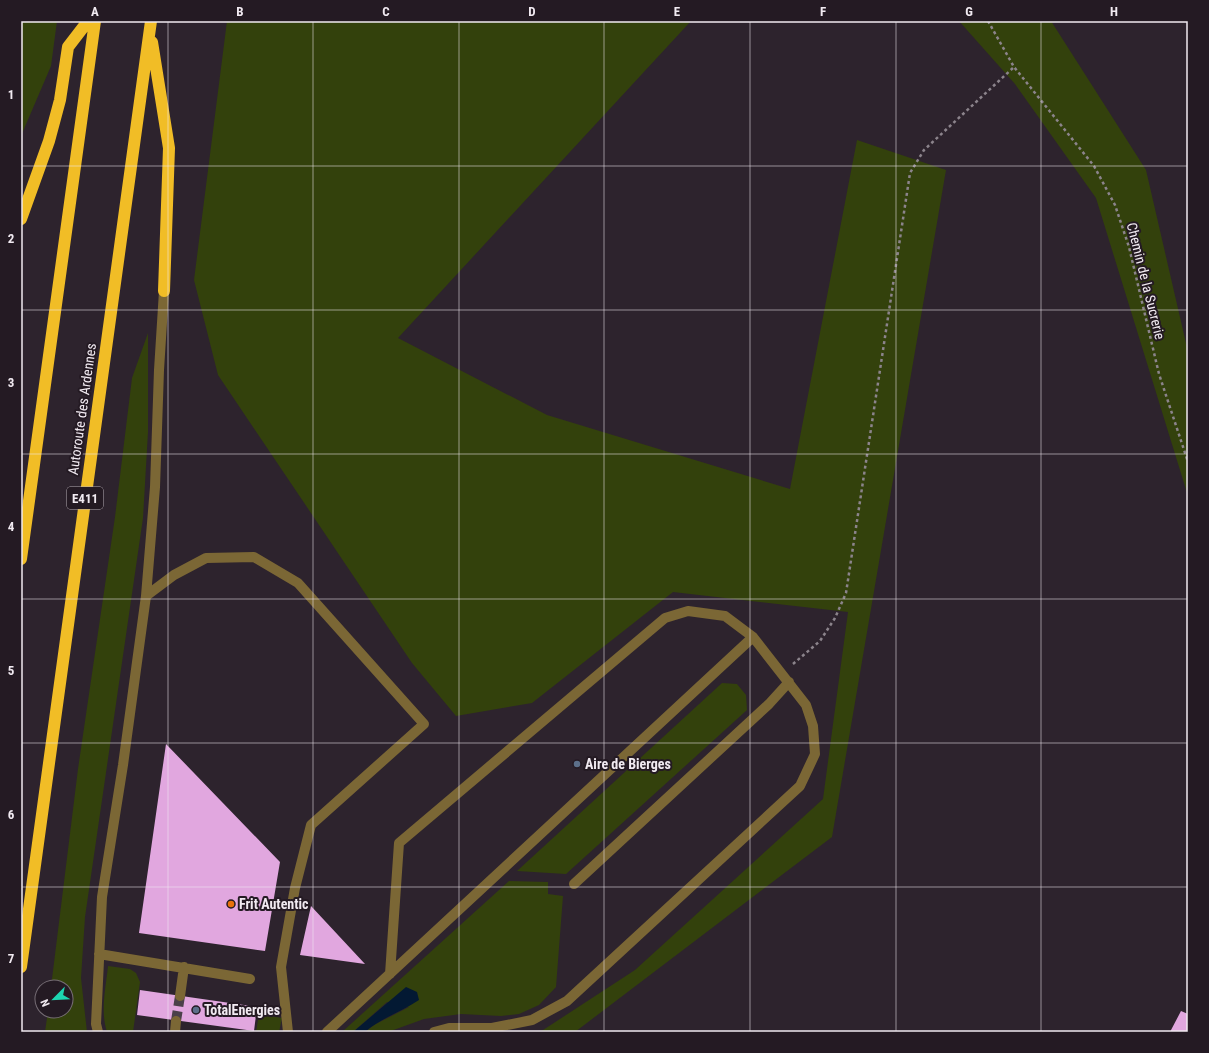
<svg xmlns="http://www.w3.org/2000/svg" width="1209" height="1053" font-family="'Roboto Condensed',sans-serif">
<style>
.green{fill:#33410c}
.water{fill:#031933}
.building{fill:#e1a7df}
.lines{fill:none;stroke-linecap:round;stroke-linejoin:round}
.minor-tunnel{stroke:#4a414a;stroke-width:10;stroke-dasharray:10 5;stroke-linecap:butt}
.path{stroke:#8c848c;stroke-width:2.5;stroke-dasharray:3 3;stroke-linecap:butt}
.minor{stroke:#7b6735;stroke-width:10}
.highway{stroke:#f1bd26;stroke-width:12}
.grid{fill:none;stroke:#f1eaf1;stroke-width:1;stroke-opacity:0.55}
.service-dot{fill:#5c6f8a;stroke:#241a23;stroke-width:1.5}
.food-dot{fill:#e8710a;stroke:#241a23;stroke-width:1.5}
.labels{text-anchor:middle;stroke-width:4;stroke-linejoin:round;paint-order:stroke}
.shield{fill:#241a23;stroke:#b4acb3;stroke-width:1}
.shield-label{font-size:13px;font-weight:bold;fill:#f1eaf1}
.street-label{font-size:14px;fill:#f1eaf1;stroke:#241a23}
.poi-label{font-size:14px;font-weight:bold;fill:#f1eaf1;stroke:#241a23;text-anchor:start}
.neatline{fill:none;stroke:#f1eaf1;stroke-width:1.5}
.grid-label{font-size:13px;text-anchor:middle;font-weight:bold;fill:#f1eaf1}
</style>
<rect width="100%" height="100%" fill="#2d232d"/>
<path class="green" d="M 21,21 L 57,21 L 51,66 L 21,136 Z
M 227,21 L 691,21 L 398,338 L 547,415 L 790,489 L 857,140 L 946,170 L 832,837 L 575,1032 L 540,1032 L 635,970 L 823,799 L 848,612 L 673,592 L 532,703 L 456,716 L 412,663 L 218,375 L 194,280 Z
M 959,21 L 1051,21 L 1146,170 L 1188,352 L 1188,496 L 1096,198 L 1015,84 Z
M 148,333 L 148,432 L 143,518 L 85,917 L 81,978 L 87,1032 L 45,1032 L 48,1011 L 66,1011 L 66,987 L 51,987 L 78,769 L 115,517 L 132,378 Z
M 722,683 L 737,684 L 746,695 L 747,710 L 566,874 L 517,871 Z
M 509,881 L 548,882 L 548,894 L 563,896 L 556,987 L 539,1005 L 519,1014 L 501,1016 L 461,1014 L 424,1019 L 388,1032 L 365,1032 L 374,1025 L 409,1007 L 387,1002 L 353,1032 L 342,1032 Z
M 108,966 L 130,969 L 136,973 L 140,982 L 133,1032 L 107,1032 C 100,1011 106,987 108,966 Z
M 259,1014 L 282,1018 L 279,1032 L 256,1032 Z"/>
<path class="water" d="M 406,987 L 417,992 L 419,1000 C 401,1012 381,1018 365,1032 L 353,1032 Z"/>
<path class="building" d="M 166,744 L 280,862 L 265,951 L 139,933 Z
M 311,906 L 365,964 L 300,955 Z
M 140,990 L 257,1007 L 254,1031 L 137,1015 Z
M 1181,1011 L 1188,1014 L 1188,1032 L 1170,1032 Z"/>
<g class="lines">
<path class="minor-tunnel" d="M 176,1021 L 180,996"/>
<path class="path" d="M 988,21 L 1014,67 L 1094,166 L 1115,205 L 1129,247 L 1159,374 L 1188,462
M 793,664 L 820,641 L 835,618 L 846,593 L 910,173 L 924,150 L 1014,67"/>
<path class="minor" d="M 146,596 L 174,575 L 206,558 L 254,557 L 298,583 L 424,724 L 311,825 L 295,888 L 281,967 L 288,1032
M 574,884 L 769,704 L 789,682
M 99,954 L 250,979
M 390,974 L 399,843 L 665,618 L 688,611 L 725,616 L 753,637 L 806,705 L 813,726 L 815,754 L 800,786 L 567,1001 L 532,1020 L 492,1028 L 449,1028 L 434,1032
M 180,996 L 184,967
M 98,1032 L 96,1024 L 102,897 L 123,765 L 146,596 L 155,487 L 159,370 L 164,291
M 175,1032 L 176,1021
M 327,1032 L 753,637"/>
<path class="highway" d="M 152,42 L 169,148 L 164,291
M 21,219 L 49,141 L 60,100 L 68,47 L 88,21
M 21,559 L 95,21
M 21,967 L 151,21"/>
</g>
<path class="grid" d="M 168,21 L 168,1032M 313,21 L 313,1032M 459,21 L 459,1032M 604,21 L 604,1032M 750,21 L 750,1032M 896,21 L 896,1032M 1041,21 L 1041,1032M 21,166 L 1188,166M 21,310 L 1188,310M 21,454 L 1188,454M 21,599 L 1188,599M 21,743 L 1188,743M 21,887 L 1188,887"/>
<g class="service-dot">
<circle cx="577" cy="764" r="4"/>
<circle cx="196" cy="1010" r="4"/>
</g>
<circle class="food-dot" cx="231" cy="904" r="4"/>
<g class="labels">
<rect class="shield" x="67" y="487" width="36" height="22" rx="3"/>
<g class="shield-label">
<text x="85" y="503">E411</text>
</g>
<g class="street-label">
<text transform="translate(1146 281) rotate(76)" y="5">Chemin de la Sucrerie</text>
<text transform="translate(82 409) rotate(-82)" y="5">Autoroute des Ardennes</text>
</g>
<g class="poi-label">
<text x="585" y="769">Aire de Bierges</text>
<text x="239" y="909">Frit Autentic</text>
<text x="204" y="1015">TotalEnergies</text>
</g>
</g>
<rect width="1209" height="1053" fill="none" stroke="#241a23" stroke-width="44"/>
<g transform="translate(54 999) rotate(246)"><circle r="19" fill="#241a23" stroke="#766d75"/>
<path d="M0-3L7 15L0 10L-7 15Z" fill="#1dd5b1"/>
<text y="-6" font-size="11" font-weight="bold" text-anchor="middle" fill="#f1eaf1">N</text>
</g>
<rect x="22" y="22" width="1165" height="1009" class="neatline"/>
<g class="grid-label">
<text x="95" y="16">A</text>
<text x="240" y="16">B</text>
<text x="386" y="16">C</text>
<text x="532" y="16">D</text>
<text x="677" y="16">E</text>
<text x="823" y="16">F</text>
<text x="969" y="16">G</text>
<text x="1114" y="16">H</text>
<text x="11" y="99">1</text>
<text x="11" y="243">2</text>
<text x="11" y="387">3</text>
<text x="11" y="531">4</text>
<text x="11" y="675">5</text>
<text x="11" y="819">6</text>
<text x="11" y="963">7</text>
</g>
</svg>
